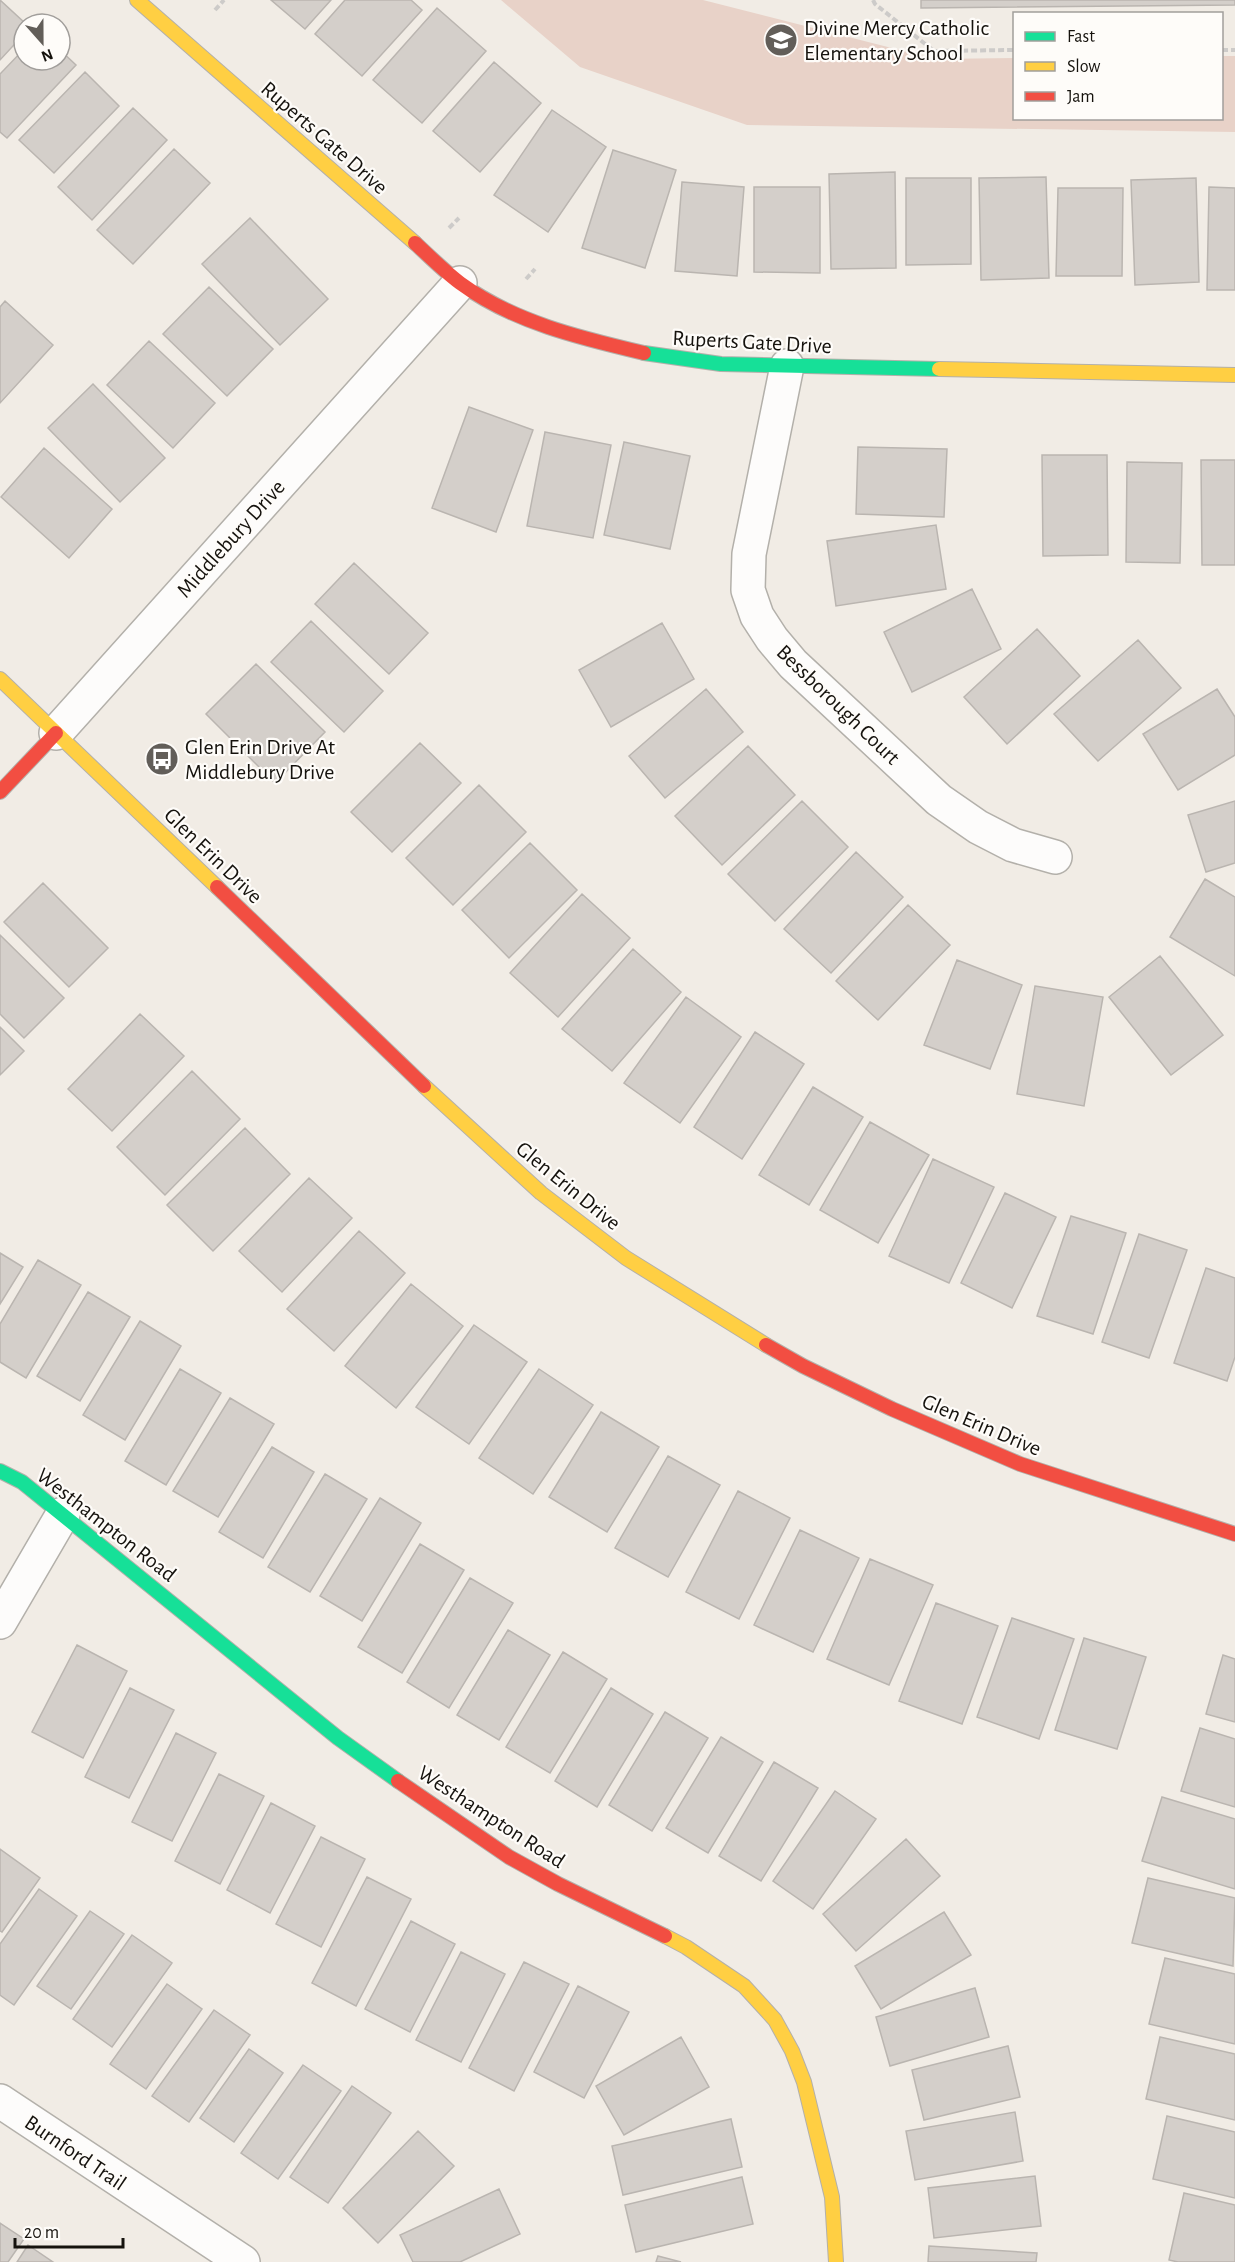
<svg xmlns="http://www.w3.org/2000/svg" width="1235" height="2262" font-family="'Alegreya Sans',sans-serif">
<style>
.green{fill:#e8d2c8}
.building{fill:#d4cfca;stroke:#bab5b0;stroke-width:1.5}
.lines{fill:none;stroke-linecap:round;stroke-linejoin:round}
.street-casing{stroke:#b3b0aa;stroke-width:36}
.fast-casing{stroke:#b3b0aa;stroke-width:16}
.slow-casing{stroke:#b3b0aa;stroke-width:16}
.jam-casing{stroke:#b3b0aa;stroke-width:16}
.path{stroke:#cdcbc9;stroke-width:4;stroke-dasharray:6 3;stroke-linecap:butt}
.street{stroke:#fdfcfb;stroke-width:33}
.fast{stroke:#16e098;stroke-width:14}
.slow{stroke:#ffcf43;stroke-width:14}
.jam{stroke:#f24e42;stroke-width:14}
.labels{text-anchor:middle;stroke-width:4.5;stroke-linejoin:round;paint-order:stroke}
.poi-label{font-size:22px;fill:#15120d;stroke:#fefcf9;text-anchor:start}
.street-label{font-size:22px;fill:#15120d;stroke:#fefcf9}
</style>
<rect width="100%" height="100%" fill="#f1ece5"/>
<path class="green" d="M 501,0 L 703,0 L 935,59 L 1014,58 L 1014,118 L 1222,118 L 1222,56 L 1235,56 L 1235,132 L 747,125 L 580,67 Z"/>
<path class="building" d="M 0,0 L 26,24 L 24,24 L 24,34 L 0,60 Z
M 271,0 L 331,0 L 305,29 Z
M 345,0 L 411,0 L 422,10 L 362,76 L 315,34 Z
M 921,0 L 1235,0 L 1235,5 L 921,8 Z
M 437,8 L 486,51 L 422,123 L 373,80 Z
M 24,49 L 24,60 L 60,60 L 60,50 L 76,65 L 7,138 L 0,132 L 0,74 Z
M 494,62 L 541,103 L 480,172 L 433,131 Z
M 85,72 L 119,106 L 54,173 L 19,140 Z
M 133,108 L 167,140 L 92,220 L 58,187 Z
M 552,110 L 606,147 L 548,232 L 494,195 Z
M 174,149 L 210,183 L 133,264 L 97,230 Z
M 613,150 L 676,170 L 645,268 L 582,248 Z
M 895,172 L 896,268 L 831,269 L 829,174 Z
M 1046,177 L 1049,278 L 981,280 L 979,178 Z
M 906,178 L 971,178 L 971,264 L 906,265 Z
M 1196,178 L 1199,282 L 1135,285 L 1131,180 Z
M 682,182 L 744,187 L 737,276 L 675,271 Z
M 754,187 L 820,187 L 820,273 L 754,272 Z
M 1209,187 L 1235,188 L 1235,290 L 1207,290 Z
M 1058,188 L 1123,188 L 1122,276 L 1056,276 Z
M 250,218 L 328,299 L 280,345 L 202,264 Z
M 209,287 L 273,349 L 227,396 L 163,334 Z
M 5,301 L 53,345 L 0,403 L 0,307 Z
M 149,341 L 215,403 L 173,448 L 107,385 Z
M 93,384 L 165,458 L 120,502 L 48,428 Z
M 469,407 L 533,430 L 496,532 L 432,508 Z
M 545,432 L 611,445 L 593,538 L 527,526 Z
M 624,442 L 690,456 L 670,549 L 604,535 Z
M 858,447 L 947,449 L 944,517 L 856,514 Z
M 44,448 L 112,509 L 69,558 L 1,497 Z
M 1042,455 L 1107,455 L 1108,555 L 1043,556 Z
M 1201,460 L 1235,460 L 1235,565 L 1202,565 Z
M 1127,462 L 1182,463 L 1180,563 L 1126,562 Z
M 936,525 L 946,589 L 836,606 L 827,541 Z
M 354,563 L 428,633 L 389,674 L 315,604 Z
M 972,589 L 1001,649 L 912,692 L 884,632 Z
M 311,621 L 383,691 L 344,732 L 271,662 Z
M 662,623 L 694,679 L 611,727 L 579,670 Z
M 1037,629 L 1080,676 L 1007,744 L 964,697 Z
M 1138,640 L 1181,688 L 1098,761 L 1054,714 Z
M 256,664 L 325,732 L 275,783 L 206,714 Z
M 706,689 L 743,732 L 665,798 L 629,756 Z
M 1217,689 L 1235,717 L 1235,755 L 1178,790 L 1143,734 Z
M 420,743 L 461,783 L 392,852 L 351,812 Z
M 748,746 L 795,795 L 722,865 L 675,816 Z
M 479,785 L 526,832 L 453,905 L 406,858 Z
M 802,801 L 848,847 L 775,921 L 728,874 Z
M 1235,801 L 1235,863 L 1206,872 L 1188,815 Z
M 530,843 L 577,890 L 509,958 L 462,910 Z
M 856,852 L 903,897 L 831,973 L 784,929 Z
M 1205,879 L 1235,897 L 1235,976 L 1170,937 Z
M 43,883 L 108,948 L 69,987 L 4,922 Z
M 582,894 L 630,938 L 558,1017 L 510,973 Z
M 908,905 L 950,945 L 878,1020 L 836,981 Z
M 0,935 L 64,998 L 24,1038 L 0,1014 Z
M 633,949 L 681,992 L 612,1071 L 562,1029 Z
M 1160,956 L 1223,1035 L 1171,1075 L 1109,997 Z
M 957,960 L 1022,985 L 990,1069 L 924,1045 Z
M 1035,986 L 1103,997 L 1084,1106 L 1017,1094 Z
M 686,997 L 741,1037 L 680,1123 L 624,1083 Z
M 140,1014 L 184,1056 L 112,1131 L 68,1089 Z
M 0,1027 L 24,1051 L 0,1075 Z
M 755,1032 L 804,1064 L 742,1159 L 694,1127 Z
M 192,1071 L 240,1119 L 165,1195 L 117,1147 Z
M 813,1087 L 863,1117 L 809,1205 L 759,1175 Z
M 870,1122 L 929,1155 L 878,1243 L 820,1210 Z
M 245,1128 L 290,1174 L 213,1251 L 167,1205 Z
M 933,1159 L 994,1187 L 949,1283 L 889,1256 Z
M 309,1178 L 352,1218 L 282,1292 L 239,1251 Z
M 1005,1193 L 1056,1217 L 1012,1308 L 961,1283 Z
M 1071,1216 L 1126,1233 L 1093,1334 L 1037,1316 Z
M 359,1231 L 405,1273 L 334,1351 L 287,1309 Z
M 1139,1234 L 1187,1250 L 1149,1358 L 1102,1342 Z
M 0,1253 L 23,1267 L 0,1304 Z
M 38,1260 L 81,1285 L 26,1378 L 0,1362 L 0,1324 Z
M 1206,1268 L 1235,1278 L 1235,1357 L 1227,1381 L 1174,1363 Z
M 411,1284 L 463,1326 L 396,1408 L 345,1366 Z
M 88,1292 L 130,1317 L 80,1401 L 37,1376 Z
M 140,1321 L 181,1346 L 125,1440 L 83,1415 Z
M 474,1325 L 527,1362 L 469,1444 L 416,1407 Z
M 180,1369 L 221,1393 L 166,1485 L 125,1461 Z
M 539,1369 L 593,1405 L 533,1494 L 479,1458 Z
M 230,1398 L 274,1424 L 218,1517 L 173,1491 Z
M 601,1412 L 659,1447 L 607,1532 L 549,1497 Z
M 272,1447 L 314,1472 L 263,1558 L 219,1532 Z
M 668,1456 L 720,1485 L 668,1577 L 615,1548 Z
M 325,1474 L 367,1499 L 310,1592 L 268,1567 Z
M 738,1491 L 790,1518 L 739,1619 L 686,1592 Z
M 380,1498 L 421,1523 L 362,1621 L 320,1596 Z
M 800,1530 L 859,1558 L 813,1652 L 754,1625 Z
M 420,1544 L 464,1570 L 402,1673 L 358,1647 Z
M 870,1559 L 933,1585 L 889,1685 L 827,1659 Z
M 470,1578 L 513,1603 L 449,1708 L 407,1682 Z
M 936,1603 L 998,1626 L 962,1724 L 899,1701 Z
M 1012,1618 L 1074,1639 L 1039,1739 L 977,1717 Z
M 508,1630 L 550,1655 L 499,1740 L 457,1715 Z
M 1084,1638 L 1146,1657 L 1117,1749 L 1055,1730 Z
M 77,1645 L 127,1671 L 83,1758 L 32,1732 Z
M 563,1652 L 607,1679 L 550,1773 L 506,1747 Z
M 1223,1655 L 1235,1659 L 1235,1722 L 1206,1714 Z
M 130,1688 L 174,1710 L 129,1798 L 85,1777 Z
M 611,1688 L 653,1714 L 597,1807 L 555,1781 Z
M 665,1712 L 708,1738 L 652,1831 L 609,1805 Z
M 1200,1728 L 1235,1739 L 1235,1807 L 1181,1791 Z
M 176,1733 L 216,1753 L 172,1841 L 132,1822 Z
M 721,1737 L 763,1762 L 708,1853 L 666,1828 Z
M 774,1762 L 818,1788 L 761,1881 L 719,1856 Z
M 219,1774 L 264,1796 L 220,1884 L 175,1861 Z
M 835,1791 L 876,1819 L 813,1909 L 773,1881 Z
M 1162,1797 L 1235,1819 L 1235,1889 L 1142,1861 Z
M 271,1803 L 315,1826 L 270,1913 L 227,1890 Z
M 321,1837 L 365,1859 L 321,1947 L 276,1924 Z
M 906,1839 L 940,1876 L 856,1951 L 823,1914 Z
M 0,1849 L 40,1878 L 2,1932 L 0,1931 Z
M 367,1877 L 411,1899 L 356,2006 L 312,1983 Z
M 1148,1878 L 1235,1898 L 1233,1966 L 1132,1943 Z
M 39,1889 L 77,1916 L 14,2005 L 0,1995 L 0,1944 Z
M 90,1911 L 124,1934 L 71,2009 L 37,1986 Z
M 944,1912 L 971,1955 L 881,2009 L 855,1966 Z
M 411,1921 L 455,1944 L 410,2032 L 365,2009 Z
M 132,1935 L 172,1963 L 112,2047 L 73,2019 Z
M 461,1952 L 505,1974 L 461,2062 L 416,2040 Z
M 1165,1958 L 1235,1974 L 1235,2044 L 1149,2024 Z
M 524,1962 L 569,1984 L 514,2091 L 469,2068 Z
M 167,1984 L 202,2009 L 146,2089 L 110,2064 Z
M 578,1986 L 629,2012 L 584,2098 L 534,2072 Z
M 975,1988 L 989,2037 L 890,2066 L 876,2017 Z
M 214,2010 L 250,2035 L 189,2122 L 152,2096 Z
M 681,2037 L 709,2087 L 624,2135 L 596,2086 Z
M 1160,2037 L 1235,2054 L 1235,2120 L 1146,2099 Z
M 1008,2046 L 1020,2097 L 924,2120 L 912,2070 Z
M 249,2049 L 283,2073 L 234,2142 L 200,2118 Z
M 303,2065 L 341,2091 L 278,2179 L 241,2153 Z
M 352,2086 L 391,2113 L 328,2203 L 290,2177 Z
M 1015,2112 L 1023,2161 L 915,2180 L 906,2131 Z
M 1167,2116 L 1235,2132 L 1235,2198 L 1153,2179 Z
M 731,2119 L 742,2167 L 623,2195 L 612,2146 Z
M 418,2131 L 454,2166 L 378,2243 L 343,2208 Z
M 1035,2176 L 1041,2226 L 934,2238 L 928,2188 Z
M 742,2177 L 753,2224 L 636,2252 L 625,2205 Z
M 499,2189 L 520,2234 L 460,2262 L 413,2262 L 400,2235 Z
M 1184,2193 L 1235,2205 L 1235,2262 L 1178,2262 L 1169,2260 Z
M 0,2223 L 24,2239 L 8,2262 L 0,2262 Z
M 28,2245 L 53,2262 L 17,2262 Z
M 929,2246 L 1037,2253 L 1036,2262 L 928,2262 Z
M 658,2256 L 681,2262 L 656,2262 Z"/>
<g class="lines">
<g class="street-casing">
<path id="street" d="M 787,366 L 749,554 L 748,590 L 757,616 L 772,639 L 793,664 L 939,800 L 978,827 L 1013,845 L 1055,857
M 56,733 L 460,283
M 0,1622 L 63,1514
M 0,2101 L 243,2262"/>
</g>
<g class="fast-casing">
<path id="fast" d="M 644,353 L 721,364 L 939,369
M 0,1471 L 22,1482 L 338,1738 L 398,1781"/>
</g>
<g class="slow-casing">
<path id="slow" d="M 137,0 L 415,243
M 939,369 L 1235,375
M 0,679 L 217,887
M 424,1086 L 541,1193 L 626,1258 L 766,1345
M 665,1936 L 686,1947 L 744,1986 L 775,2020 L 792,2051 L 804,2082 L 832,2197 L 836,2262"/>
</g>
<g class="jam-casing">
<path id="jam" d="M 415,243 C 429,256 444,271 460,283 C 513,322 580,338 644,353
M 0,792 L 56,733
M 217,887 L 424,1086
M 766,1345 L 803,1366 L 892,1409 L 1020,1464 L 1235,1534
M 398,1781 L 509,1857 L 558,1884 L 665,1936"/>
</g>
<path class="path" d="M 873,0 L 875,4 L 934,51 L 1014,50
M 215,10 L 224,0
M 1222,50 L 1235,50
M 449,228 L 459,218
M 526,279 L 535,269"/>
<use href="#street" class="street"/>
<use href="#fast" class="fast"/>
<use href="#slow" class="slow"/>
<use href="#jam" class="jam"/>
</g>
<defs>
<g id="school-disc" transform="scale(1.725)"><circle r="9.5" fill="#625e59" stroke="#fefcf9"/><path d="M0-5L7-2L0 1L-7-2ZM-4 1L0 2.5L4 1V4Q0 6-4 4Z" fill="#fff"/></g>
<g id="bus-disc" transform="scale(1.725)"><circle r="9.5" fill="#625e59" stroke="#fefcf9"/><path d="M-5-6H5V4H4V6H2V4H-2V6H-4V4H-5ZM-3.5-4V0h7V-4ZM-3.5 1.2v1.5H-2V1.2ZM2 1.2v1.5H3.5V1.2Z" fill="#fff"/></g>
</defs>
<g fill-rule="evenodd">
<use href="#school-disc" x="781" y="40"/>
<use href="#bus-disc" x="162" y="759"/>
</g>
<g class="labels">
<g class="poi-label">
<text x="804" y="35">Divine Mercy Catholic<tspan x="804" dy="25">Elementary School</tspan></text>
<text x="185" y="754">Glen Erin Drive At<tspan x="185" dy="25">Middlebury Drive</tspan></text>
</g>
<g class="street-label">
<text transform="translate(325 137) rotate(41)" y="8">Ruperts Gate Drive</text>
<text transform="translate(752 341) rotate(3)" y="8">Ruperts Gate Drive</text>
<text transform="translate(230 538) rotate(-48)" y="8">Middlebury Drive</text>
<text transform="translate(839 704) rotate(44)" y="8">Bessborough Court</text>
<text transform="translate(214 855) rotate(44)" y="8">Glen Erin Drive</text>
<text transform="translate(569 1185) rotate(39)" y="8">Glen Erin Drive</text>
<text transform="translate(982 1424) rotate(23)" y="8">Glen Erin Drive</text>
<text transform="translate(107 1524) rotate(38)" y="8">Westhampton Road</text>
<text transform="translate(492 1816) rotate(33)" y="8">Westhampton Road</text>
<text transform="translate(76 2152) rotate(34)" y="8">Burnford Trail</text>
</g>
</g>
<rect x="1013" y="12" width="210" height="108" fill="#fefcf9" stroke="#a19e9b" stroke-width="1.5"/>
<rect x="1025" y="32" width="30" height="9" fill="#16e098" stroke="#a19e9b" stroke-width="1.5"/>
<text x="1067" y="42" font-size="18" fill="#15120d">Fast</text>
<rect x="1025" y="62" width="30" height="9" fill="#ffcf43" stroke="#a19e9b" stroke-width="1.5"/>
<text x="1067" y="72" font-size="18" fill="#15120d">Slow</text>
<rect x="1025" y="92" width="30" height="9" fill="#f24e42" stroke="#a19e9b" stroke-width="1.5"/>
<text x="1067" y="102" font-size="18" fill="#15120d">Jam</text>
<g transform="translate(42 42) rotate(159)"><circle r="28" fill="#fefcf9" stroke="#a19e9b" stroke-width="1.5"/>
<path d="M0-4.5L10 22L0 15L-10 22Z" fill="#625e59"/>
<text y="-9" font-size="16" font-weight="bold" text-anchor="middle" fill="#15120d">N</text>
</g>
<path d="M15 2238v9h108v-9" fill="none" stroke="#15120d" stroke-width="3"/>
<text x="24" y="2238" font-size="18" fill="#15120d" stroke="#fefcf9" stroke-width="4.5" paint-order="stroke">20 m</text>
</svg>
